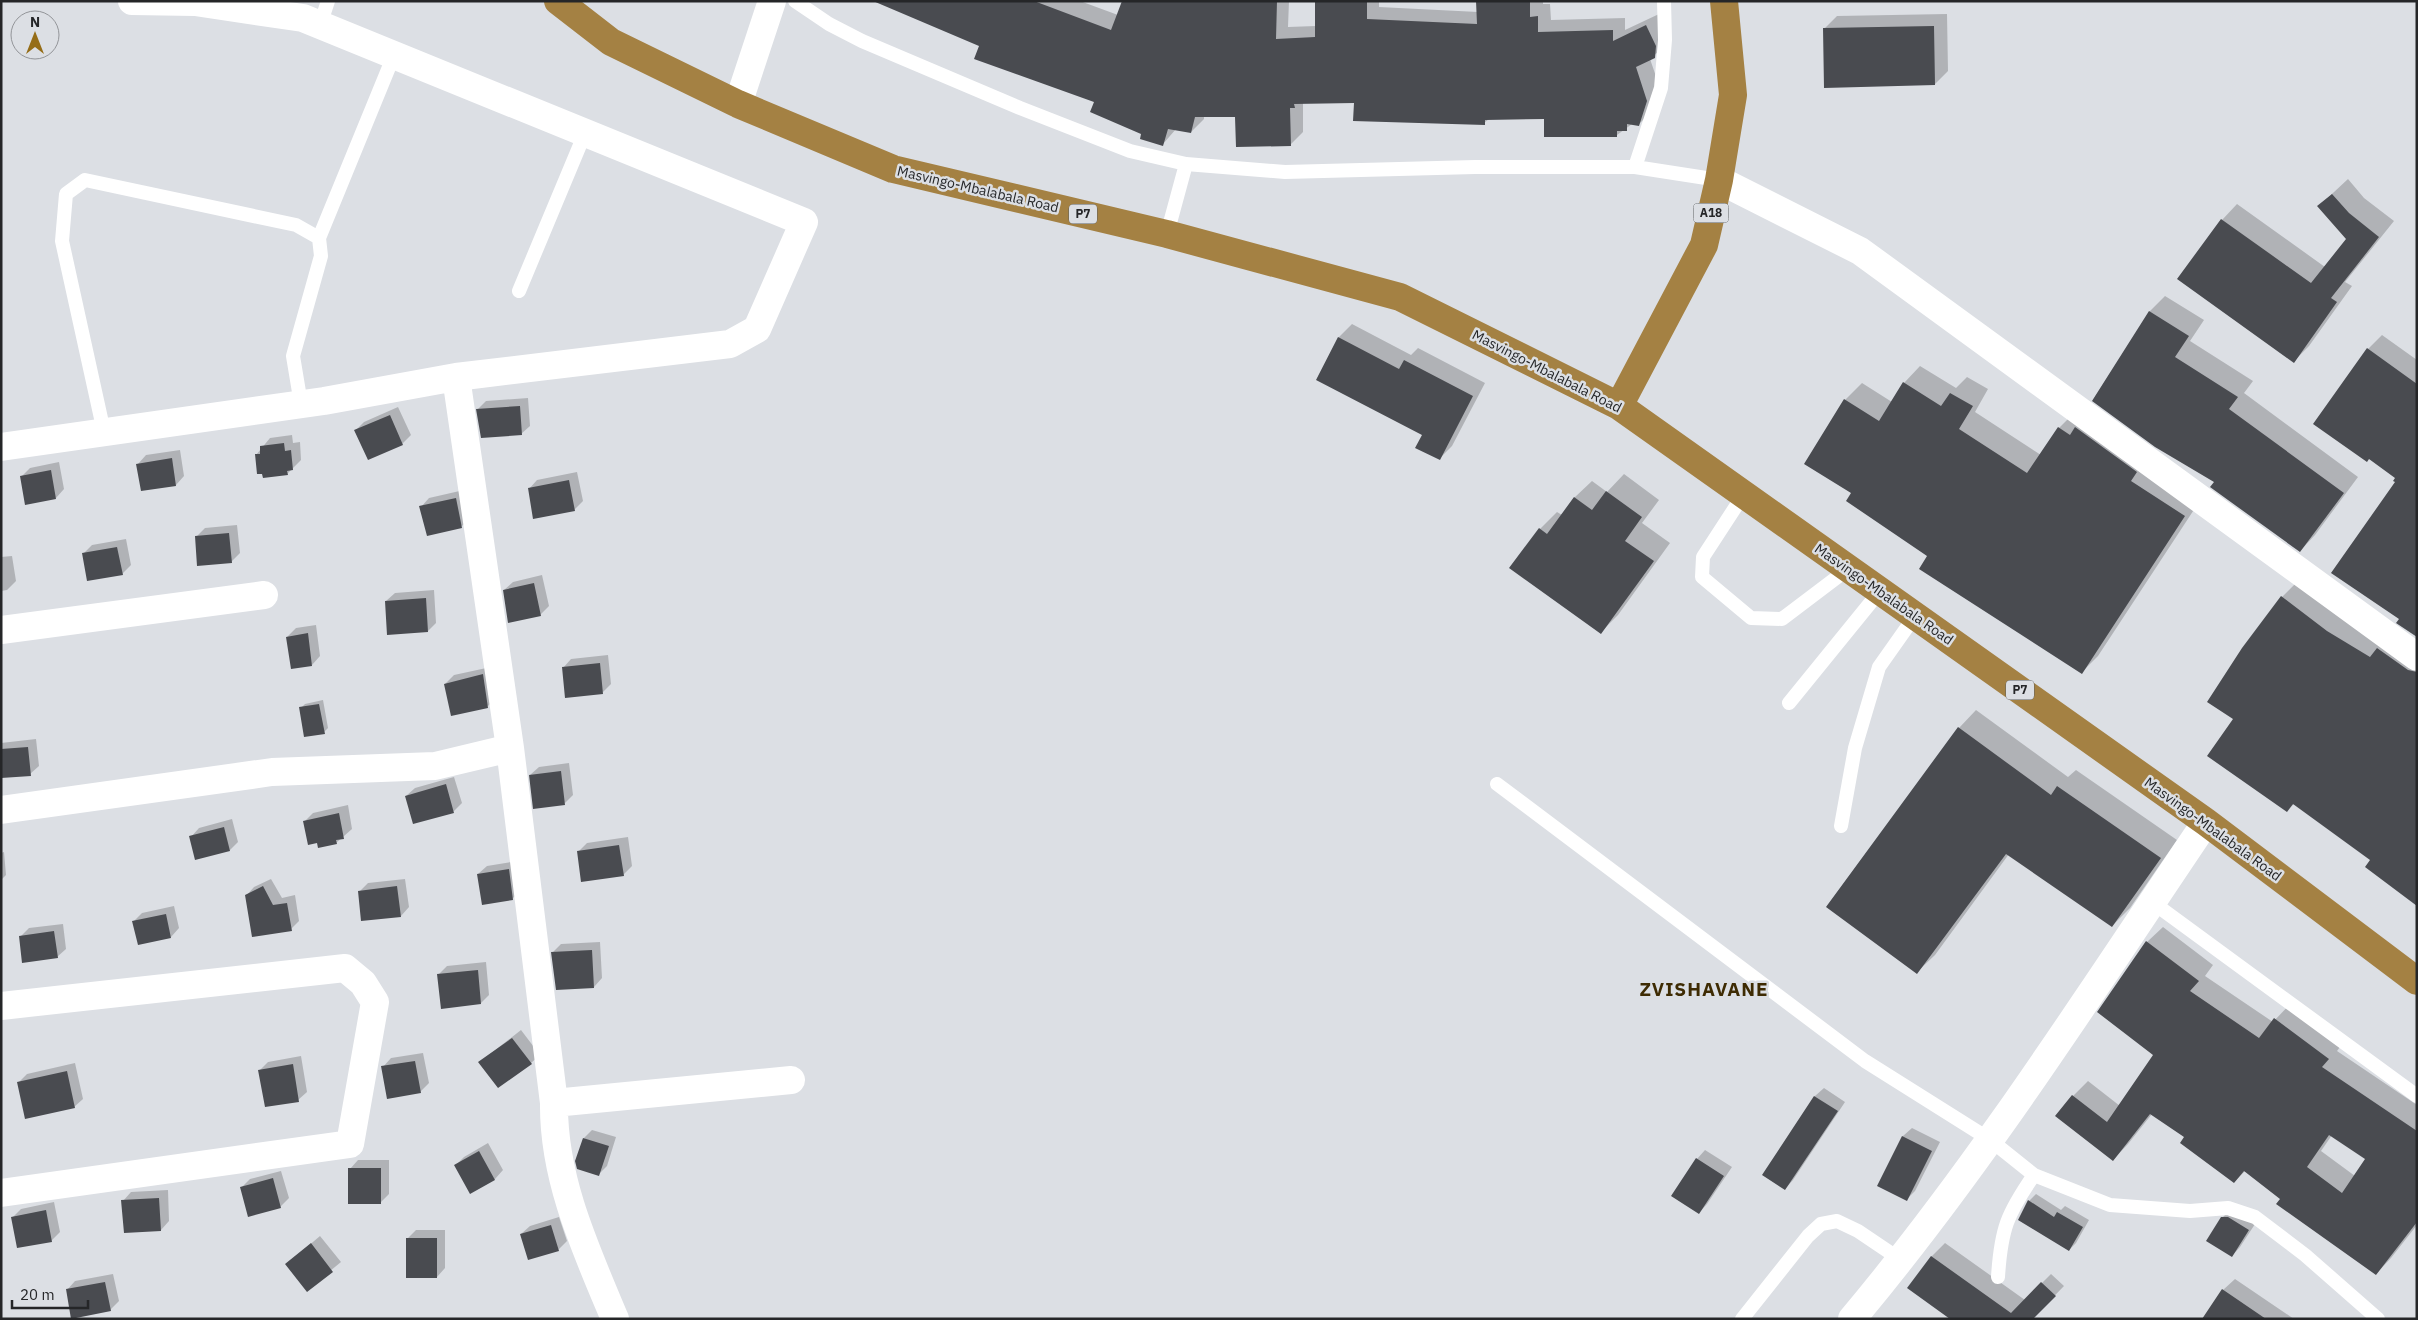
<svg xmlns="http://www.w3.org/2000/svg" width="2418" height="1320" font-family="'IBM Plex Sans',sans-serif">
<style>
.shadow{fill:#0003;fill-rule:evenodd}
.building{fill:#494b50;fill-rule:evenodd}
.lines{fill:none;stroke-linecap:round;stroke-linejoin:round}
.lane{stroke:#fff;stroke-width:14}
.street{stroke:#fff;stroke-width:28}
.highway{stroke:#a48143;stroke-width:28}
.labels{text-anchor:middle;stroke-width:5;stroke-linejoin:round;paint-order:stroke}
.shield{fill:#dcdfe4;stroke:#5c5e60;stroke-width:1}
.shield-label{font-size:12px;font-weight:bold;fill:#252628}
.street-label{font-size:14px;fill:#252628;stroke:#dcdfe4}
.district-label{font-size:19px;font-weight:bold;letter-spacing:1px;fill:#3e2b03;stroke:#dcdfe4}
</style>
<rect width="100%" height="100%" fill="#dcdfe4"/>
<path class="shadow" d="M 877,1 L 1080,1 L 1118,15 L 1124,1 L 1289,1 L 1288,27 L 1316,26 L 1316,1 L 1379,1 L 1379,7 L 1478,12 L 1477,1 L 1543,1 L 1543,4 L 1550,4 L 1551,20 L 1625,18 L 1625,30 L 1659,14 L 1667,44 L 1650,59 L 1660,88 L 1652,111 L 1639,124 L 1632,124 L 1617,135 L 1545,118 L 1489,119 L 1484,123 L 1355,101 L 1303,102 L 1303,132 L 1291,144 L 1237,115 L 1204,115 L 1204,119 L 1191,132 L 1176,129 L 1163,144 L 1095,102 L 980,45 Z
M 1947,14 L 1948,71 L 1935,84 L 1824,29 L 1837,16 Z
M 2348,179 L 2364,198 L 2394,221 L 2345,282 L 2352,286 L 2309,346 L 2294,361 L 2222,220 L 2237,204 L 2325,267 L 2347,239 L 2319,206 Z
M 2165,296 L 2204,320 L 2190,341 L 2253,381 L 2244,393 L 2358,477 L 2315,535 L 2300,551 L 2216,482 L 2093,400 L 2150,311 Z
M 1352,324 L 1411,355 L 1418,348 L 1485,383 L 1452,446 L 1439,459 L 1423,434 L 1317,379 L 1339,337 Z
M 2382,335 L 2417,360 L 2417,636 L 2401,619 L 2397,477 L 2368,349 Z
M 1920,366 L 1956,388 L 1967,377 L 1988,389 L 1975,412 L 2041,455 L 2059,428 L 2076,411 L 2201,499 L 2098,656 L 2082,672 L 1929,555 L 1853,493 L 1845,400 L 1862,383 L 1892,402 L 1904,383 Z
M 528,398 L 530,426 L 521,434 L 478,409 L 486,401 Z
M 398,407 L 411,435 L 402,444 L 356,430 L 364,422 Z
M 292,435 L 293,443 L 300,442 L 301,460 L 287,474 L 256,455 L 270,438 Z
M 180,450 L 184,476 L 176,485 L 142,490 L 138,464 L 146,455 Z
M 59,462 L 64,489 L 56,498 L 21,477 L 30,468 Z
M 577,472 L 583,501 L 574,510 L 529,489 L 537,480 Z
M 1624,474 L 1659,500 L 1642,523 L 1670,543 L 1618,615 L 1601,632 L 1540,529 L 1557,512 L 1562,515 L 1574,498 L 1592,481 L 1607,492 Z
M 464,490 L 470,518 L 462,526 L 421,507 L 429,498 Z
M 237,525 L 240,553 L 231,562 L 196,537 L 205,528 Z
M 126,539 L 131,565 L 122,574 L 83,554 L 92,545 Z
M 12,556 L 16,581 L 7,590 L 1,591 L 1,557 Z
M 542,575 L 549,606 L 540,615 L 504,590 L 513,582 Z
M 2296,583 L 2417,664 L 2417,904 L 2372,860 L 2294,804 L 2287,810 L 2235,719 L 2282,597 Z
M 434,590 L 436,623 L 428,631 L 386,601 L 395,593 Z
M 316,625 L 320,656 L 312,665 L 287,637 L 296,628 Z
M 608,655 L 611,684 L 603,692 L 563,668 L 571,659 Z
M 491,667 L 496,698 L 488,706 L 445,684 L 454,675 Z
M 323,700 L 328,728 L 324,732 L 301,708 L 305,704 Z
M 1976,710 L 2068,777 L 2076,770 L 2177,840 L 2130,908 L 2112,926 L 2009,854 L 1935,955 L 1917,972 L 1827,906 L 1959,728 Z
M 36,739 L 39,766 L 30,774 L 1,777 L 1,743 Z
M 569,763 L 573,795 L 565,803 L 530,775 L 539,767 Z
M 454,777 L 462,803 L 454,811 L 406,796 L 415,788 Z
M 348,805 L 352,829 L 336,843 L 305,821 L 313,813 Z
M 232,819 L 238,842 L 230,850 L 191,837 L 199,828 Z
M 628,837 L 632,866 L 623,875 L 578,852 L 587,843 Z
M 4,852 L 6,875 L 1,880 L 1,853 Z
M 517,861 L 521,890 L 512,899 L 478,874 L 487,866 Z
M 271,879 L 282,898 L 295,895 L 299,921 L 291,929 L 246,896 L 254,887 Z
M 405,879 L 409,907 L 401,916 L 359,892 L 368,883 Z
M 174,906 L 179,928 L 171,937 L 134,921 L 142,913 Z
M 63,924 L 66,949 L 57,957 L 20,937 L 29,928 Z
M 2163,927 L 2213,965 L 2205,976 L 2273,1022 L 2291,1003 L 2343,1043 L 2337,1051 L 2417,1105 L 2417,1225 L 2391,1258 L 2376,1274 L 2246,1170 L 2234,1182 L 2186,1137 L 2152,1114 L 2128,1144 L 2113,1160 L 2073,1096 L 2088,1081 L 2120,1106 L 2155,1055 L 2099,1012 L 2147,942 ZM 2332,1135 L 2367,1159 L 2355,1176 L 2321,1151 Z
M 600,942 L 602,978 L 594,987 L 552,953 L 561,944 Z
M 486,962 L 489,995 L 481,1003 L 438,975 L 447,966 Z
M 521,1030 L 540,1055 L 531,1063 L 480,1062 Z
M 423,1053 L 429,1083 L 420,1092 L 383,1067 L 391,1058 Z
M 301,1056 L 307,1092 L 298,1100 L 260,1070 L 268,1062 Z
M 75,1063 L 83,1099 L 74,1107 L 18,1083 L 27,1074 Z
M 1824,1088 L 1845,1102 L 1793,1180 L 1785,1189 L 1763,1175 L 1815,1096 Z
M 1912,1128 L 1940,1142 L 1915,1191 L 1907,1199 L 1878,1185 L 1903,1136 Z
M 592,1130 L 616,1137 L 607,1166 L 599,1174 L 584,1138 Z
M 488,1143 L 503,1170 L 495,1179 L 471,1192 L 456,1165 L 464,1157 Z
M 1705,1150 L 1732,1167 L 1707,1204 L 1699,1213 L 1672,1196 L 1697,1159 Z
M 358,1160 L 389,1160 L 389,1194 L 380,1203 L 350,1169 Z
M 281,1171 L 289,1198 L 280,1207 L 242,1187 L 250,1179 Z
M 168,1190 L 169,1221 L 161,1230 L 123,1201 L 131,1192 Z
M 2036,1194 L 2061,1210 L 2065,1206 L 2089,1220 L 2076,1243 L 2069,1250 L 2019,1220 L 2029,1201 Z
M 54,1202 L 60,1232 L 51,1241 L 13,1217 L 21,1209 Z
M 2231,1209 L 2257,1221 L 2240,1247 L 2232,1256 L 2222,1218 Z
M 559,1217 L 567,1241 L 558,1250 L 521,1234 L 530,1226 Z
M 416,1230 L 445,1230 L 445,1268 L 437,1277 L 407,1239 Z
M 320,1236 L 341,1262 L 307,1290 L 287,1264 Z
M 1945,1243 L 2025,1300 L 2051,1274 L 2064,1286 L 2032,1319 L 2015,1319 L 1909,1288 L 1932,1256 Z
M 113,1274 L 119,1301 L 110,1310 L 67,1290 L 75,1281 Z
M 2235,1279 L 2294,1319 L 2204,1319 L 2223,1290 Z"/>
<path class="building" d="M 873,1 L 1034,1 L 1111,30 L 1122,1 L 1277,1 L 1276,39 L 1315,37 L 1315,1 L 1367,1 L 1367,19 L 1477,24 L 1476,1 L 1530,1 L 1530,17 L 1538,16 L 1538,32 L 1613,30 L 1613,41 L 1646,25 L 1656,46 L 1655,58 L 1636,67 L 1647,101 L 1639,126 L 1627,124 L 1627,131 L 1617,131 L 1617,137 L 1544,137 L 1544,119 L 1485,120 L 1485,125 L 1353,121 L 1354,103 L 1294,104 L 1295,108 L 1290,108 L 1291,146 L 1236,147 L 1235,117 L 1195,117 L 1191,133 L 1168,129 L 1163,146 L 1140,139 L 1141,134 L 1090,112 L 1094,102 L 974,59 L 979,46 Z
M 1934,26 L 1935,85 L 1824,88 L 1823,28 Z
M 2332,194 L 2349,213 L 2379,237 L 2331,298 L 2337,302 L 2294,363 L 2177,279 L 2221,219 L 2311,283 L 2346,239 L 2317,206 Z
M 2149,311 L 2189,336 L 2175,357 L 2238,397 L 2229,409 L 2344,493 L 2300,552 L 2210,487 L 2214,482 L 2155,447 L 2092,401 Z
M 1338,337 L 1399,369 L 1404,360 L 1473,396 L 1440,460 L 1415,448 L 1422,435 L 1316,380 Z
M 2367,348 L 2417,384 L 2417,637 L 2396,623 L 2399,619 L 2331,573 L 2395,482 L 2393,481 L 2395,478 L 2369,459 L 2367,462 L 2313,424 Z
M 1903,382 L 1941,406 L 1950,393 L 1973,406 L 1959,429 L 2027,473 L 2058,427 L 2070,435 L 2075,427 L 2137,472 L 2131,481 L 2185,516 L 2082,674 L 1919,569 L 1927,556 L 1846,501 L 1851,493 L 1804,464 L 1844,399 L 1879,421 Z
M 520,406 L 522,435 L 481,438 L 476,409 Z
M 390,415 L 403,445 L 368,460 L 354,430 Z
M 284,443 L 285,451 L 291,450 L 293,470 L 287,471 L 288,475 L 263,478 L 262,474 L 257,474 L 255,454 L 260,454 L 260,446 Z
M 172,458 L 176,486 L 141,491 L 136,464 Z
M 51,470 L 56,499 L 25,505 L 20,476 Z
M 569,480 L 575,511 L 533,519 L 528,488 Z
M 1606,491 L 1642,517 L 1625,541 L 1654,561 L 1601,634 L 1509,568 L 1539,528 L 1547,534 L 1574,497 L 1592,510 Z
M 456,498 L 462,528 L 427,536 L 419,506 Z
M 229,533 L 232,563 L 197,566 L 195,536 Z
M 117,547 L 123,575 L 87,581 L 82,553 Z
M 534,583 L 541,616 L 508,623 L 503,590 Z
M 2281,596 L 2327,631 L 2370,657 L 2377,648 L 2408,670 L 2417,672 L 2417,906 L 2365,867 L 2370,860 L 2293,804 L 2287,812 L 2207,756 L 2233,719 L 2207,702 L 2242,648 Z
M 426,598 L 428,632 L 387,635 L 385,601 Z
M 308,633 L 312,666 L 291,669 L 286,637 Z
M 600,663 L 603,694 L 565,698 L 562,667 Z
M 483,674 L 488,708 L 451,716 L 444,684 Z
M 319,704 L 325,734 L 304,737 L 299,707 Z
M 1958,727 L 2051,795 L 2057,786 L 2161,858 L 2112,927 L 2006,854 L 1917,974 L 1826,907 Z
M 28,747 L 31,776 L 1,778 L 1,749 Z
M 561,771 L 565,805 L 533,809 L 529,775 Z
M 446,784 L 454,813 L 413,824 L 405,796 Z
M 339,813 L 344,839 L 336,840 L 337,844 L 318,848 L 317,843 L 308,845 L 303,821 Z
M 224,827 L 230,851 L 195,860 L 189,836 Z
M 619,845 L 624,876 L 581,882 L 577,851 Z
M 509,869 L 513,900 L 482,905 L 477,874 Z
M 263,886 L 273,905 L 287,903 L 292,931 L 252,937 L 245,895 Z
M 397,886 L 401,917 L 361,921 L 358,891 Z
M 166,914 L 171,938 L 138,945 L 132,921 Z
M 54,931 L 58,958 L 22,963 L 19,936 Z
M 2146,941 L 2199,981 L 2190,991 L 2259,1038 L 2274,1018 L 2329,1059 L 2322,1067 L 2417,1131 L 2417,1222 L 2376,1275 L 2276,1204 L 2280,1199 L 2244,1171 L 2234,1183 L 2180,1143 L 2184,1137 L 2150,1114 L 2113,1161 L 2055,1116 L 2072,1095 L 2107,1122 L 2153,1055 L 2097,1012 ZM 2329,1135 L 2365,1159 L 2342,1193 L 2307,1167 Z
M 592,950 L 594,988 L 556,990 L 551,952 Z
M 478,970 L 481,1004 L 441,1009 L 437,974 Z
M 512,1038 L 532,1064 L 498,1088 L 478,1062 Z
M 415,1061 L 421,1093 L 387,1099 L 381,1066 Z
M 293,1064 L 299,1102 L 265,1107 L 258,1070 Z
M 67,1071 L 75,1108 L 25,1119 L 17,1082 Z
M 1814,1096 L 1838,1111 L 1785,1190 L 1762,1175 Z
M 1902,1136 L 1932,1151 L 1907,1201 L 1877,1186 Z
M 583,1138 L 609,1146 L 599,1176 L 577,1169 L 575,1161 Z
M 479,1151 L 495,1180 L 470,1194 L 454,1165 Z
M 1696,1158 L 1724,1176 L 1699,1214 L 1671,1196 Z
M 348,1168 L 381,1168 L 381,1204 L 348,1204 Z
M 273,1178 L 281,1208 L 248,1217 L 240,1187 Z
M 159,1198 L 161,1231 L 124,1233 L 121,1200 Z
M 2028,1200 L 2054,1217 L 2057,1212 L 2083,1227 L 2069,1251 L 2018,1220 Z
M 46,1210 L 52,1242 L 17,1248 L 11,1217 Z
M 2221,1217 L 2228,1217 L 2249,1230 L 2232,1257 L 2206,1241 Z
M 551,1225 L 559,1251 L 528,1260 L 520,1234 Z
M 406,1238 L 437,1238 L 437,1278 L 406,1278 Z
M 311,1243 L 333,1272 L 307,1292 L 285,1264 Z
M 1931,1256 L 2011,1313 L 2041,1282 L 2056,1296 L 2033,1319 L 1950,1319 L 1907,1288 Z
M 105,1282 L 111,1311 L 71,1319 L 66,1289 Z
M 2222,1289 L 2266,1319 L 2202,1319 Z"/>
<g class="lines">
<path class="lane" d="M 795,1 L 829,24 L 862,41 L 1020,108 L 1130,151 L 1186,164 L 1285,172 L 1475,167 L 1635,167 L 1719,180
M 320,25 L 328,1
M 1635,167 L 1661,88 L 1665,40 L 1664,1
M 1167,234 L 1186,164
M 319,238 L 394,55
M 519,291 L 585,133
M 104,432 L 62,241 L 66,194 L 85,180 L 296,225 L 319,238 L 321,256 L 293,356 L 301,404
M 1744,494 L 1703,557 L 1702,577 L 1751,618 L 1782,619 L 1848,569
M 1789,703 L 1880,591
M 1497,784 L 1865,1061 L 1989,1139 L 2034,1175 L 2110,1205 L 2190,1211 L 2228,1208 L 2255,1217 L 2305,1255 L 2378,1319
M 1841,826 L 1855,748 L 1879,667 L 1915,616
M 2152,902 L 2417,1096
M 1998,1277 C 2001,1229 2007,1214 2034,1175
M 1742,1319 L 1808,1236 L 1821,1224 L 1837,1221 L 1858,1231 L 1901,1260"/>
<path class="street" d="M 738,104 L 772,1
M 1719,180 L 1860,251 L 2417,657
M 456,377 L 510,748 L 554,1103 C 553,1179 586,1250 615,1319
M 1,447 L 324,401 L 456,377 L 730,344 L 757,329 L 804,222 L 303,18 L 195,2 L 132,1
M 1,630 L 264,595
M 1,810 L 272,772 L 435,766 L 510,748
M 1,1006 L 345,968 L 363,983 L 375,1002 L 350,1144 L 1,1193
M 554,1103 L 791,1080
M 1852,1319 C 1982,1164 2093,989 2206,822"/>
<path class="highway" d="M 558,1 L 611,42 L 738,104 L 893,169 L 1167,234 L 1400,297 L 1619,406 L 2206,822 L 2417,981
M 1619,406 L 1704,245 L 1719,180 L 1733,95 L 1724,1"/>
</g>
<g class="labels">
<g class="shield">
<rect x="1693.5" y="203.5" width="35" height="19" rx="4"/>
<rect x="1069" y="204.5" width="28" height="19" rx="4"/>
<rect x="2006" y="680.5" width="28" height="19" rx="4"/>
</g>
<g class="shield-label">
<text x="1711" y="217">A18</text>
<text x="1083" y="218">P7</text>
<text x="2020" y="694">P7</text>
</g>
<g class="street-label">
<text transform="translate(978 189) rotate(13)" y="5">Masvingo-Mbalabala Road</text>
<text transform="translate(1547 371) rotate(27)" y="5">Masvingo-Mbalabala Road</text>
<text transform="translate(1884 594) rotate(35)" y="5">Masvingo-Mbalabala Road</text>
<text transform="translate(2213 829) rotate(36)" y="5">Masvingo-Mbalabala Road</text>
</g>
<g class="district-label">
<text x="1704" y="996">ZVISHAVANE</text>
</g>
</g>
<rect width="2418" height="1320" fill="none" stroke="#252628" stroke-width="5"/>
<g transform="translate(35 35)"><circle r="24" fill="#dcdfe4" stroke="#939599"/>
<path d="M0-4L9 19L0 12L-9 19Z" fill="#956d17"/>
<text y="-8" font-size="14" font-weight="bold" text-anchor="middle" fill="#252628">N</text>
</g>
<path d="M12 1300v8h76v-8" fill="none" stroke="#252628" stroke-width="2.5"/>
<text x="20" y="1300" font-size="15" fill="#252628" stroke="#dcdfe4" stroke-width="4" paint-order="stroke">20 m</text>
</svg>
